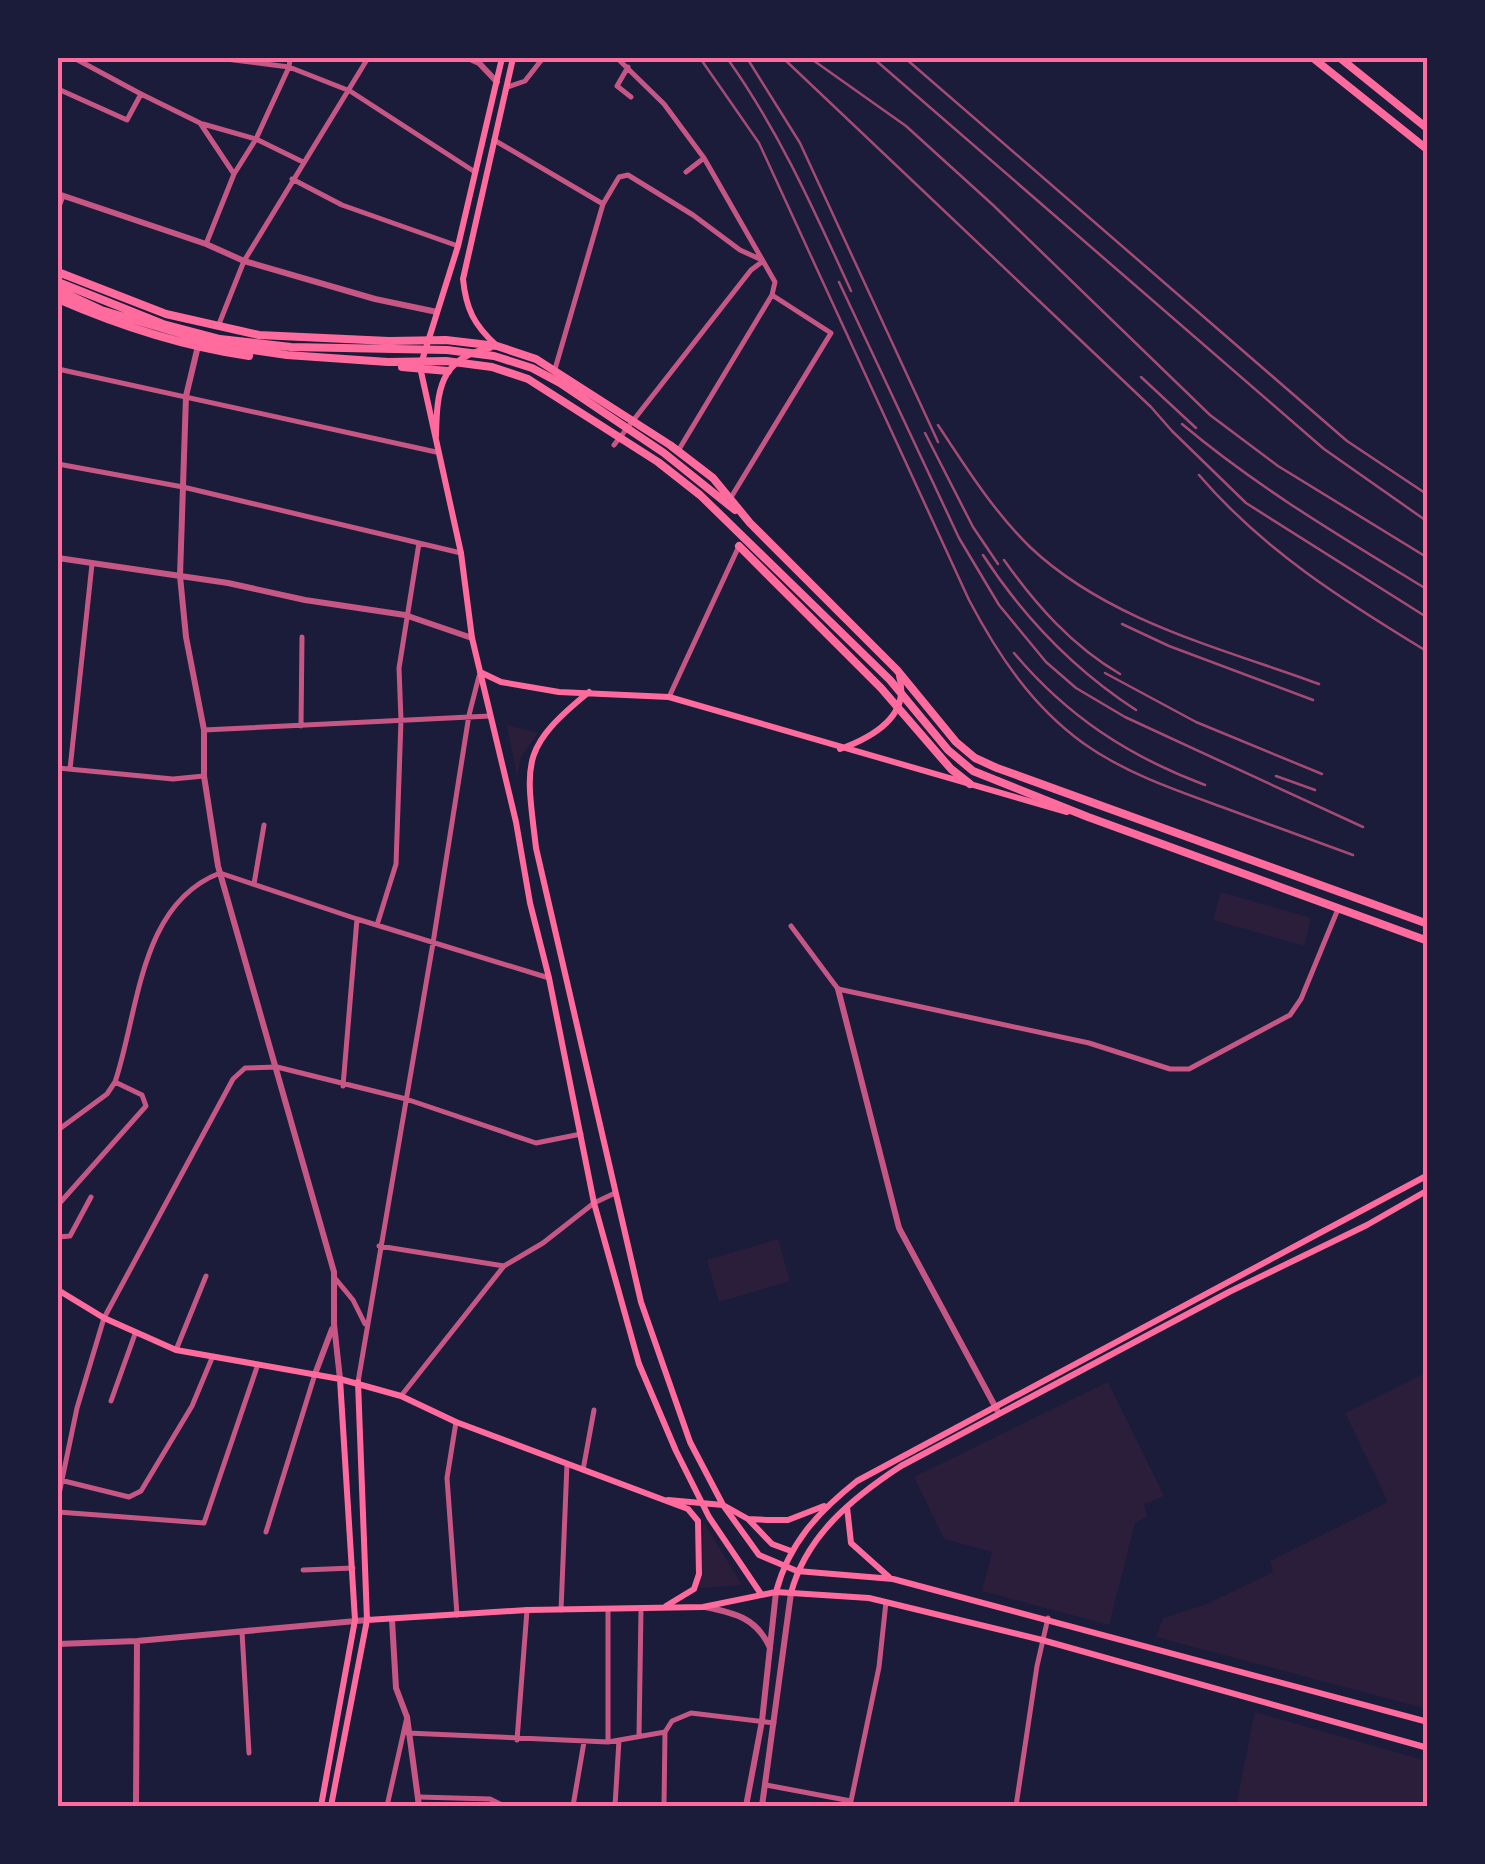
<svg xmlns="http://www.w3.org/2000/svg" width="1485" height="1864" font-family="'Zilla Slab',serif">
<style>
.green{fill:#2a1e3b}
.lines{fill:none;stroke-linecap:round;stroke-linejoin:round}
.minor{stroke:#c65784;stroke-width:5}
.tertiary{stroke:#c65784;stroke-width:6}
.secondary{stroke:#ff6b9d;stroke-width:6}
.primary{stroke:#ff6b9d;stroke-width:8}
.rail{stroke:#a44b75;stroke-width:2.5}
.neatline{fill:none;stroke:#ff6b9d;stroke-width:4}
</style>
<rect width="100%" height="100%" fill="#1b1b3a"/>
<path class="green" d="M 507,725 L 538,733 L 521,757 L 517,777 Z
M 1221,892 L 1311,918 L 1304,946 L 1213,920 Z
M 778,1239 L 790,1281 L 719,1302 L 707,1260 Z
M 1427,1372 L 1427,1709 L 1156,1637 L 1163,1618 L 1207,1604 L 1273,1572 L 1270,1561 L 1388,1502 L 1345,1413 Z
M 1108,1382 L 1164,1496 L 1144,1504 L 1147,1516 L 1135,1523 L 1109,1625 L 982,1591 L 992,1552 L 944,1539 L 914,1477 Z
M 703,1521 L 742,1585 L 698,1588 L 702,1575 Z
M 1255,1712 L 1427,1761 L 1427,1806 L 1236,1806 Z"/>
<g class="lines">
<path class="minor" d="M 74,58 L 141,94
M 218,58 L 289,67 L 350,91 L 475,172
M 617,58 L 664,104 L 704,158 L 775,282 L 772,295 L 678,451
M 628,67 L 617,86 L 631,97
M 508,87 L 525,81 L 543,58
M 58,89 L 127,120 L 141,94 L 200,123 L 234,174
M 203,124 L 256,139 L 303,162
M 494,140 L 603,204
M 686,172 L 704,158
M 292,179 L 342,205 L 458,246
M 58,209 L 63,196
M 206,244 L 234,174 L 256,139 L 289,67 L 290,58
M 219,324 L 244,261 L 368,58
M 58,369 L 436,452
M 555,369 L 603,204 L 619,177 L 628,175 L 693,215 L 740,250 L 762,260
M 614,445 L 751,270 L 763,261
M 58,464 L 183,487 L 461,553
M 730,499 L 831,333 L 772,295
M 669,697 L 739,546
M 301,726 L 302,637
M 204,730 L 490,716
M 58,768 L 173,779 L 204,776
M 70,769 L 92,564
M 254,884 L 264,825
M 377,925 L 396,864 L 401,720 L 399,668 L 419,543
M 791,926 L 838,989 L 1089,1043 L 1170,1069 L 1189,1069 L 1290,1015 L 1301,999 L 1338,909
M 343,1086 L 357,919
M 58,1130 L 107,1094 L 115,1082 C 139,1011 139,904 220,873 L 357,919 L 549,978
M 58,1205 L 146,1106 L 142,1095 L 115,1082
M 58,1237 L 70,1236 L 91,1197
M 379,1246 L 504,1266
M 334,1277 L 353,1300 L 365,1324
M 176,1350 L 206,1276
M 358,1382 L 433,943 L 469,715 L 479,676
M 401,1396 L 504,1266 L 543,1243 L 594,1203 L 615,1193
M 111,1401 L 135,1334
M 456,1422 L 447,1478 L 457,1615
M 583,1470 L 594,1410
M 60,1480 L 129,1497 L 141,1491 L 192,1406 L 212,1358
M 58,1499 L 77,1408 L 104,1318 L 233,1079 L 245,1068 L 277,1067 L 406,1099 L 536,1143 L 581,1134
M 58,1512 L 204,1523 L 258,1364
M 266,1532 L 315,1374
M 303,1570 L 353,1568
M 561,1610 L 567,1464
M 608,1610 L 608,1742
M 242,1632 L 249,1753
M 407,1733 L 608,1742 L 665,1732 L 672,1721 L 691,1713 L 774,1723
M 639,1736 L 641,1609
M 517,1740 L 527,1610
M 766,1785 L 851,1801
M 419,1797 L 490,1799 L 504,1806
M 851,1801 L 879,1667 L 886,1602
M 387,1806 L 407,1717
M 573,1806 L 584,1742
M 615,1806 L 619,1740
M 664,1806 L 665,1732
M 1016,1806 L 1037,1666 L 1048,1618"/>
<path class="tertiary" d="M 468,58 L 479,63 L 497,82
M 58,194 L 206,244 L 244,261 L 375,299 L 437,312
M 198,346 L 186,396 L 180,576 L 186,637 L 204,730 L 204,776 L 218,866 L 334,1272 L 334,1324 L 340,1379
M 58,558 L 228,583 L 305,600 L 405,615 L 472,638
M 838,989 L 899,1228 L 997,1410
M 315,1374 L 332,1329
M 705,1607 C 735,1613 757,1618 770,1648
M 392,1620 L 396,1688 L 407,1717 L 419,1806
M 58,1644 L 137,1641 L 367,1620
M 136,1806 L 137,1641
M 746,1806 L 762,1721 L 776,1592
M 762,1806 L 791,1593"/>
<path class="secondary" d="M 502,58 L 458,246 L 420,367 L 461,553 L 472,638 L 516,822 L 530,903 L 549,978 L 594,1203 L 639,1364 L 676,1451 L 709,1517 L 761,1594
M 496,345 C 474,325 466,309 463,279 L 513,58
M 436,436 C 437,391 439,358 490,348
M 480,672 L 501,682 L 559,692 L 669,697 L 1067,812
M 589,692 C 519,749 526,762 536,848 L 641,1302 L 690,1442 L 723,1505 L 759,1555 L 797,1571 L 893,1579 L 1428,1722
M 840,749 C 873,737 911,716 899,676
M 58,1290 L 104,1318 L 176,1350 L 340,1379 L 401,1396 L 456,1422 L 688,1509 L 698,1521 L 699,1574 L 694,1589 L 666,1606
M 668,1500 L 723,1505 L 748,1519 L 767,1520 L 788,1520 L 824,1506
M 847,1507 L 851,1543 L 889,1577
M 749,1520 L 772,1544 L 791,1551
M 776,1592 C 789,1543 818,1512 857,1481 L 1428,1175
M 791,1593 C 806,1536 852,1498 901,1466 L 1229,1292 L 1367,1225 L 1428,1190
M 367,1620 L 527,1610 L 703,1607 L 776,1592 L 869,1598 L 1042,1640 L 1428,1748
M 321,1806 L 355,1620 L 340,1379
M 331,1806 L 367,1620 L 358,1382"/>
<path class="primary" d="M 1313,58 L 1428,150
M 1340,58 L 1428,129
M 58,272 L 166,314 L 259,335 L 389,341 L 446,340 L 497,346 L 536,359 L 670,445 L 713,478 L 750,523 L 897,670 L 956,742 L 975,758 L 997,768 L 1428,924
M 58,282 L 163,324 L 220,339 L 291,347 L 447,350 L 494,356 L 532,368 L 560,383 L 664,453 L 735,510
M 58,290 L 101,310 L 219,345 L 287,355 L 388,362 L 446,361 L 492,367 L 528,379 L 658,462 L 700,495 L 890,680 L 948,750 L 973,771 L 1088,817 L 1428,941
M 58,299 C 120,326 181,346 249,356
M 402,367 L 448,371
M 739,546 L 881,688 L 951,769 L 970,784"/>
<path class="rail" d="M 700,58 L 759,143 L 969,600 C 998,655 1032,706 1083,743 C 1125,773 1175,790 1222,807 C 1266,823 1309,839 1353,855
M 727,58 C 779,131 814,210 851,291
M 747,58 L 800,143 L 938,442
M 783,58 L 1151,407 L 1172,431 L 1246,503 L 1428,618
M 810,58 L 906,126 L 993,205 L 1210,415 L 1278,466 L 1428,558
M 873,58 L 1324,449 L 1428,522
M 905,58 L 1347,441 L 1428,495
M 839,282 L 959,538 L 999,605 L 1046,662 L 1076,688 L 1125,717 L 1363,827
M 1141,377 L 1196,428
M 1182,424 C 1258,488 1343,538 1428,590
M 938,425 C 965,466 994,512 1030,547 C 1108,621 1221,648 1319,684
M 925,433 L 973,527 L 998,564
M 1199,475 C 1263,550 1344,601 1428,652
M 983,555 C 1024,618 1073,669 1136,710
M 1004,560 C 1036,605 1072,646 1120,674
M 1122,624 L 1169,646 L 1313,700
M 1014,653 C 1067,716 1128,756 1205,785
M 1105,673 L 1196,722 L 1322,774
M 1276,776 L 1315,790"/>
</g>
<rect width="1485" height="1864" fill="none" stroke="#1b1b3a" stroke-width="120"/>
<rect x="60" y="60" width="1365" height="1744" class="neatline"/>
</svg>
